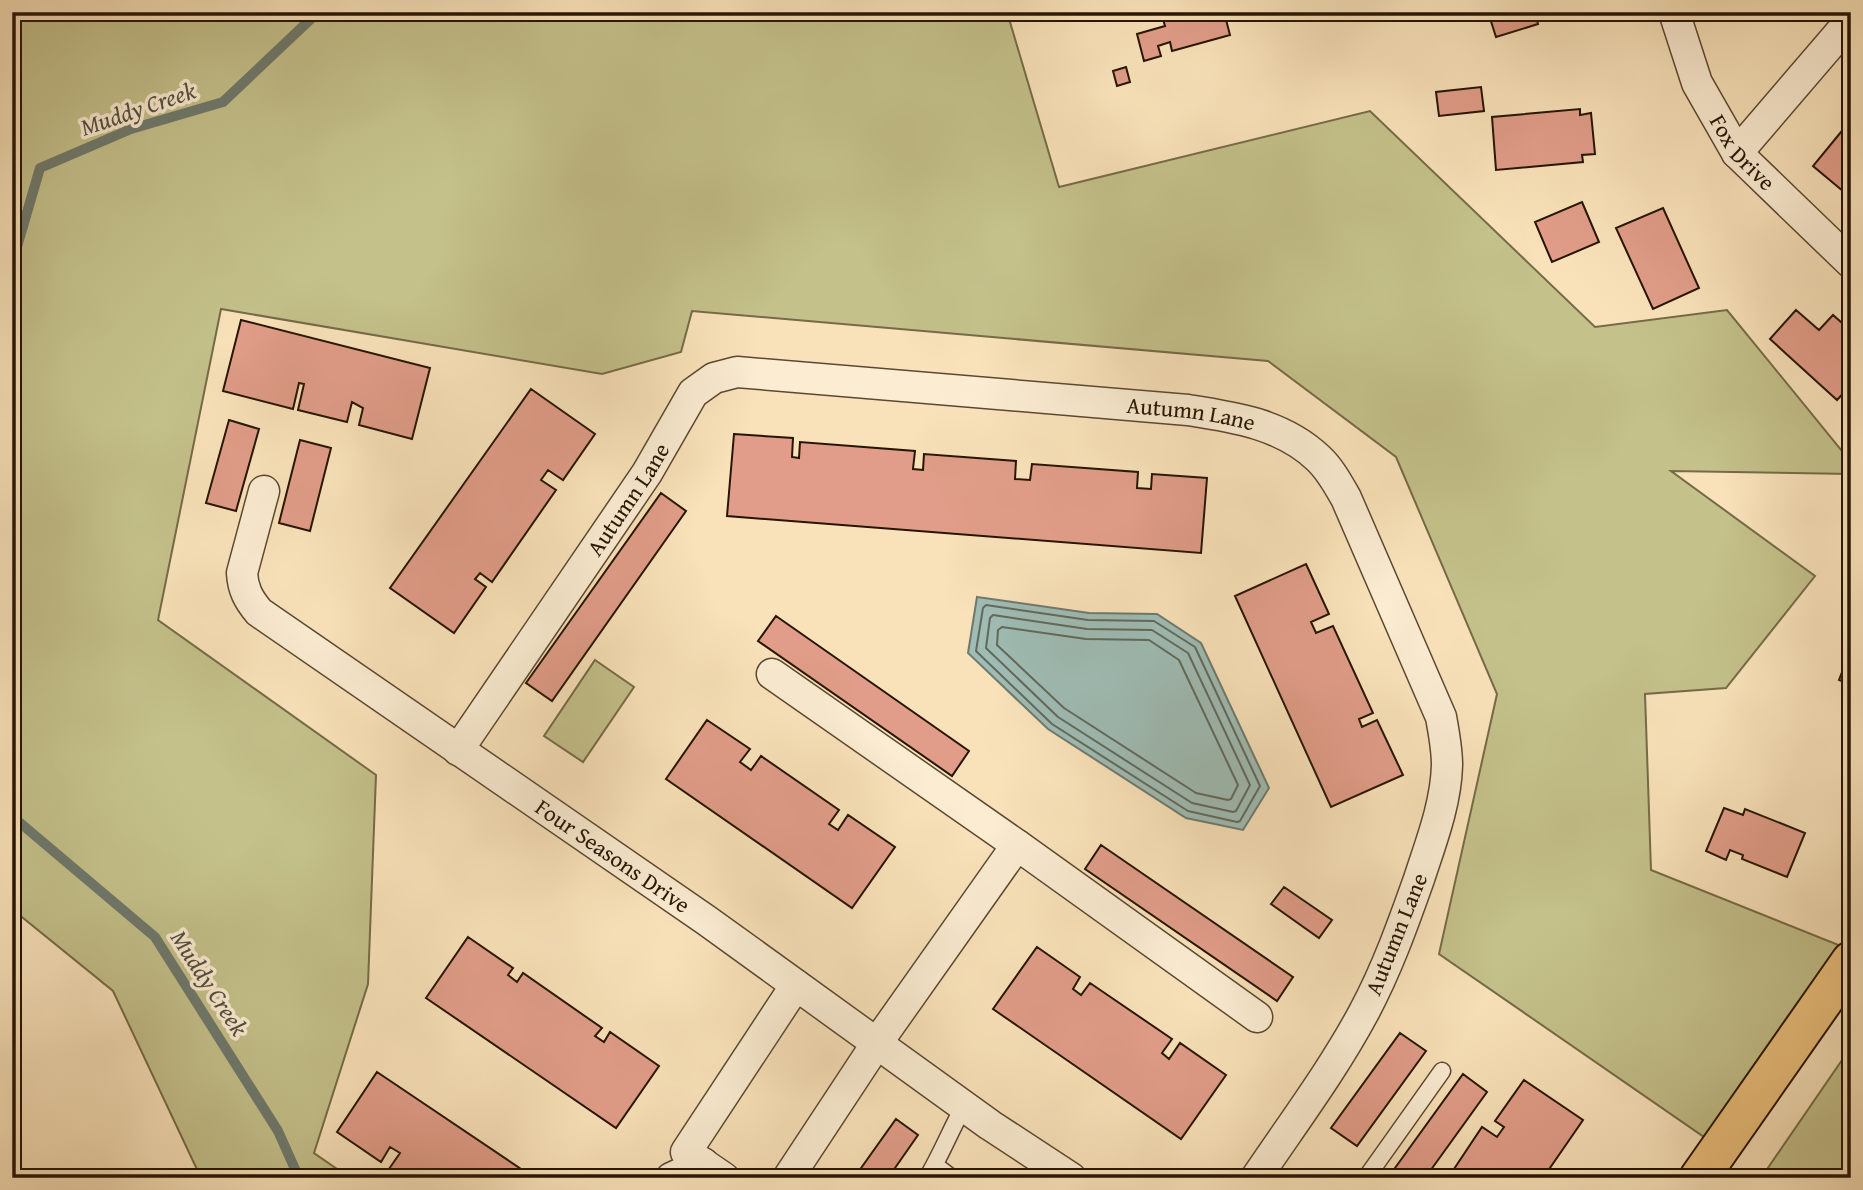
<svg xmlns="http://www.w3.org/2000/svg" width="1863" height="1190" font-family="'Gentium Book Plus',serif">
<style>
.green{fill:#c4c18b;stroke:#756b47;stroke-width:2}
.water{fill:#9fbdb6;stroke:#6f7a6e;stroke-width:2}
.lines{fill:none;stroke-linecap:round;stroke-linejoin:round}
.shore{stroke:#62695c;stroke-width:2}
.stream{stroke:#6f7a6e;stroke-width:10}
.building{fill:#e19d89;stroke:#261503;stroke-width:2}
.lane-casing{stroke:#5b4831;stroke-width:19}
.street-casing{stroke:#5b4831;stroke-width:33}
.primary-casing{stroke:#261503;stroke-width:42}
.lane{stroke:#fbecd2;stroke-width:16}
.street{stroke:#fbecd2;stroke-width:30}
.primary{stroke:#ecc17d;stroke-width:38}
.labels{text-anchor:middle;stroke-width:7;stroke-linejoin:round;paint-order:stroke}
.street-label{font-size:23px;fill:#261503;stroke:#fbecd2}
.water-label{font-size:24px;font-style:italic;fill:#505042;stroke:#fbecd2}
</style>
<rect width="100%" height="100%" fill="#f9e2ba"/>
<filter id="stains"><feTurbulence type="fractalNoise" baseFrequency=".00286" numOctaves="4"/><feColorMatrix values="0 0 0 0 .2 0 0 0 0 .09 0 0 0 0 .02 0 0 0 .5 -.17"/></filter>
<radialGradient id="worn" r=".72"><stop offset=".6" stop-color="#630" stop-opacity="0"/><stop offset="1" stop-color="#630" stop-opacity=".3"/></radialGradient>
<path class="green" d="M 12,12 L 1007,12 L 1059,187 L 1370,111 L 1595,327 L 1727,310 L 1851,462 L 1851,474 L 1671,471 L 1815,576 L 1726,688 L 1645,694 L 1651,870 L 1851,950 L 1720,1148 L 1439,954 L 1497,694 L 1396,457 L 1268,361 L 692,311 L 681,352 L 602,374 L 221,309 L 158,620 L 376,775 L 368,984 L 314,1153 L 350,1178 L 201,1178 L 113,991 L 12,909 Z
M 595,660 L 634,687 L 583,762 L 544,736 Z
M 1851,1047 L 1851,1178 L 1761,1178 Z"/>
<path class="water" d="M 977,597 L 1089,613 L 1157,614 L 1201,643 L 1269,788 L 1243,830 L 1186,818 L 1048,729 L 968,653 Z"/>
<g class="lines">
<path class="shore" d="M 986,605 L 1088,620 L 1154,621 L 1195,647 L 1260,786 L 1240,821 L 1237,822 L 1188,811 L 1052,724 L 976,651 L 983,608 Z
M 993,615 L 1087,629 L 1152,630 L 1188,653 L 1250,785 L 1236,811 L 1233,812 L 1192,803 L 1058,717 L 986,648 L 990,618 Z
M 1002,627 L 1086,639 L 1149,640 L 1179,660 L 1238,785 L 1231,799 L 1228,800 L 1196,793 L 1064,708 L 997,645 L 998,630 Z"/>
<path class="stream" d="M 12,264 L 40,168 L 131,129 L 223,102 L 315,15 L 315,12
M 12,816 L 155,937 L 278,1131 L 299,1178"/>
</g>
<path class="building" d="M 1161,12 L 1224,12 L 1230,35 L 1172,51 L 1170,42 L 1158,46 L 1161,56 L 1144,61 L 1137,34 L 1165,26 Z
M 1488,12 L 1535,12 L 1538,24 L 1496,37 Z
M 1126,67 L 1130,82 L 1117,86 L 1113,71 Z
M 1481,87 L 1484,111 L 1439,116 L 1436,92 Z
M 1580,109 L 1580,115 L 1591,113 L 1595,154 L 1582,155 L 1583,162 L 1496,170 L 1492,117 Z
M 1841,132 L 1851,140 L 1850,197 L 1813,166 Z
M 1582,202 L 1599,242 L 1552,262 L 1535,222 Z
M 1663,208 L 1699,288 L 1653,309 L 1616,228 Z
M 1796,310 L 1819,330 L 1833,315 L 1851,331 L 1851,385 L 1837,400 L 1770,339 Z
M 241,320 L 430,368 L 412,439 L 359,425 L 363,408 L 352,402 L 347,422 L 298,410 L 304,384 L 299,383 L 293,409 L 223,391 Z
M 531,389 L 595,434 L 563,480 L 548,470 L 541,480 L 556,490 L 492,582 L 480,573 L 475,579 L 486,587 L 454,633 L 390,588 Z
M 229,420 L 259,429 L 236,511 L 206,503 Z
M 734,434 L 793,438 L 792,457 L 799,458 L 800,442 L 915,451 L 913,469 L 923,470 L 924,454 L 1016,461 L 1015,479 L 1030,480 L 1032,464 L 1138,472 L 1137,488 L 1151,489 L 1152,474 L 1207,478 L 1201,553 L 727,516 Z
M 300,440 L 331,448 L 310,531 L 279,523 Z
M 661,493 L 686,511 L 552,701 L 526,683 Z
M 1306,564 L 1329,614 L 1311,622 L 1316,633 L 1333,626 L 1373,713 L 1359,719 L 1362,727 L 1377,720 L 1403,775 L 1331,807 L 1235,596 Z
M 776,616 L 969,751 L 952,776 L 758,641 Z
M 1851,649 L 1851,685 L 1839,680 Z
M 707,720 L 750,749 L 740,762 L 751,770 L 761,756 L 839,810 L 829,824 L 838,830 L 848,815 L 895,847 L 852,908 L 666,779 Z
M 1724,808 L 1743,815 L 1745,809 L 1805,833 L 1787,877 L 1742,859 L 1743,855 L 1730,850 L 1726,860 L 1706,851 Z
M 1101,845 L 1293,977 L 1277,1001 L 1085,869 Z
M 1284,887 L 1332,920 L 1319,938 L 1271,904 Z
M 468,937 L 513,968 L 508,975 L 517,982 L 523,973 L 602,1028 L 595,1036 L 604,1042 L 610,1032 L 659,1066 L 616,1128 L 426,998 Z
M 1037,947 L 1080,977 L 1073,989 L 1081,995 L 1090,983 L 1172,1039 L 1162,1053 L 1169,1059 L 1180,1043 L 1226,1075 L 1181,1139 L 993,1009 Z
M 1400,1033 L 1426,1051 L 1357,1146 L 1331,1128 Z
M 377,1072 L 527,1173 L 524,1178 L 402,1178 L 389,1169 L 400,1153 L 390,1147 L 381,1162 L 337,1132 Z
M 1463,1074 L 1487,1092 L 1425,1178 L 1408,1178 L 1395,1168 Z
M 1524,1080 L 1583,1120 L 1543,1178 L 1448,1178 L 1482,1127 L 1497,1137 L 1504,1127 L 1495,1121 Z
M 896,1119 L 918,1135 L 888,1178 L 854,1178 Z"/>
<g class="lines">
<g class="lane-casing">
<path id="lane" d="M 935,1165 L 952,1178
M 927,1178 C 941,1155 951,1129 964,1106
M 1366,1178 L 1442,1071"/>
</g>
<g class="street-casing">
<g id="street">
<path id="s1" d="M 1674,12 L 1697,83 L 1737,153 L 1851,263"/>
<path d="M 1737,153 L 1851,20"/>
<path id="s2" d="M 264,491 L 242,573 C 243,589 248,599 259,612 L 706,920 L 990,1125 L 1071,1178"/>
<path d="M 772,674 L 1017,845"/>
<path id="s3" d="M 458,750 L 647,473 L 693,393 L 714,378 L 737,372 L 1188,410 C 1234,417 1282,424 1318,458 C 1330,469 1338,484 1346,498 L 1441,717 C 1444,733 1447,749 1447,765 C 1446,804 1431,842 1419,879 C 1403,924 1387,969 1364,1012 C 1333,1070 1293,1123 1256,1178"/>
<path d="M 671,1178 L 703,1163"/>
<path d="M 724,1178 L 686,1152 L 796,985"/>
<path d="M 788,1178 L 877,1043 L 1017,845 L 1257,1017"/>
</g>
</g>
<g class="primary-casing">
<path id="primary" d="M 1699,1178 L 1851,961"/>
</g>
<use href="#lane" class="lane"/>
<use href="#street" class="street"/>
<use href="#primary" class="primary"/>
</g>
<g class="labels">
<g class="street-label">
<text dy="8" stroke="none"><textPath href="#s1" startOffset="158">Fox Drive</textPath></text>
<text dy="8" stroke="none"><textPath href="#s3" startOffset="933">Autumn Lane</textPath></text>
<text dy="8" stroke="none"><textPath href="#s3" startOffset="303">Autumn Lane</textPath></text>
<text dy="8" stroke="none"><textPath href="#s2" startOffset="558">Four Seasons Drive</textPath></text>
<text transform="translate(1396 934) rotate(-68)" y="8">Autumn Lane</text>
</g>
<g class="water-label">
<text transform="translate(138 109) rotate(-19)" y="8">Muddy Creek</text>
<text transform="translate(209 983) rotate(57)" y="8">Muddy Creek</text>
</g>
</g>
<rect width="1863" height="1190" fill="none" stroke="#f9e2ba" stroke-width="42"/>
<rect x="14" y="14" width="1835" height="1162" fill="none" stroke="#261503" stroke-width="3.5"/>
<rect x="21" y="21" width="1821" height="1148" fill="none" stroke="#261503" stroke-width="2"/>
<rect width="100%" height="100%" filter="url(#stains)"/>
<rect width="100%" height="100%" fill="url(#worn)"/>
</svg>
